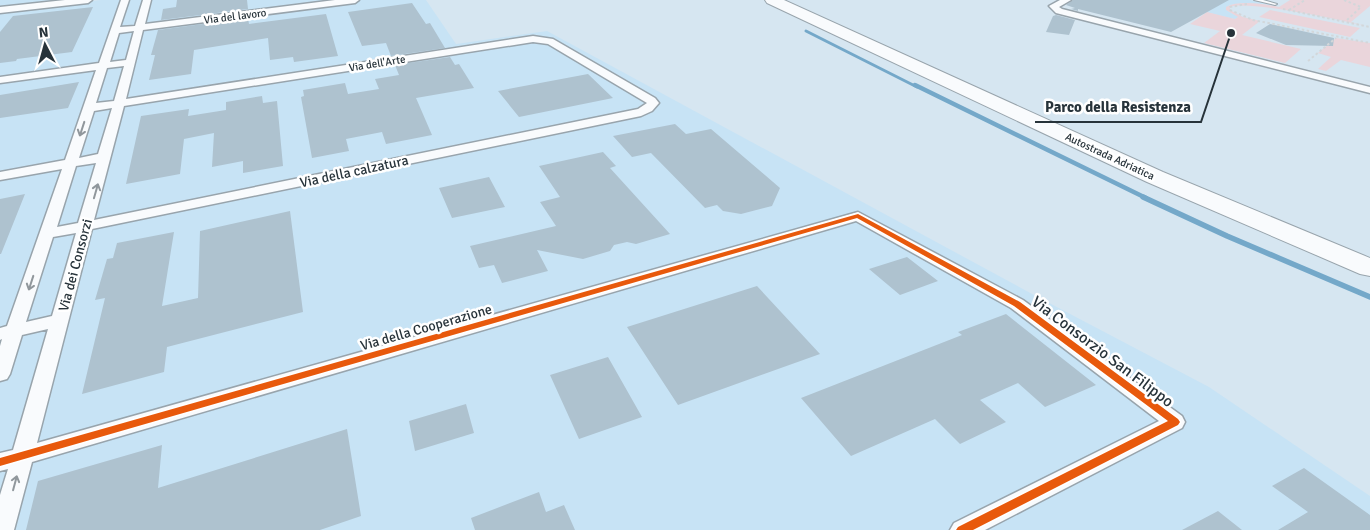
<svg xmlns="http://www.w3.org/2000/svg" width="1370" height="530" font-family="Signika,sans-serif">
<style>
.built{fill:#c7e3f5}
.green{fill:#ead5db}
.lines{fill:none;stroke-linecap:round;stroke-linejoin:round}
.stream-far2{stroke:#74a8c9;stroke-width:3}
.stream-far1{stroke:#74a8c9;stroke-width:4.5}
.stream{stroke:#74a8c9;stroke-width:5.5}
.building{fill:#aec2cf}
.service-casing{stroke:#98a4ac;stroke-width:2}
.minor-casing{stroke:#98a4ac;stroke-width:3}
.motorway-casing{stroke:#98a4ac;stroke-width:2}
.path{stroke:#d2d7da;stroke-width:2;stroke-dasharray:2.5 2.5;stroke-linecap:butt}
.service{fill:#f9fbfd;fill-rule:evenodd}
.minor{fill:#f9fbfd;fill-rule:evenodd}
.motorway{fill:#f9fbfd;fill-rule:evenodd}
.cycleway-casing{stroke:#fff;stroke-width:3}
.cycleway{fill:#e8590c;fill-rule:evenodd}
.oneway{stroke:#90979c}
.labels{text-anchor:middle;stroke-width:5;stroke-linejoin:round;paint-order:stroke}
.far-street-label{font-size:11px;fill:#27333a;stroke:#fff}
.street-label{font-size:14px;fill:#27333a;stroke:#fff}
.near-street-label{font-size:16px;fill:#27333a;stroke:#fff}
.leader{fill:none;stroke:#27333a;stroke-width:2}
.callout-dot{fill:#27333a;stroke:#fff;stroke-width:2}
.callout-label{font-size:15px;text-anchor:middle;font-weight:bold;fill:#27333a;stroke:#fff;stroke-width:5;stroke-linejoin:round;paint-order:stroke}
</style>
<rect width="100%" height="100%" fill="#d6e6f1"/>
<path class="built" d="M 0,0 L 55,0 L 49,6 L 101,0 L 426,0 L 456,44 L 547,31 L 1034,295 L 1209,387 L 1370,496 L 1370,530 L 0,530 Z
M 1153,0 L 1250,0 L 1281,6 L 1245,3 L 1229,5 L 1231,13 L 1239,17 L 1235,19 Z"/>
<path class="green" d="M 1290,0 L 1370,0 L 1370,6 L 1351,22 L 1370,27 C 1345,21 1249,0 1230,7 L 1230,10 L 1243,17 L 1260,21 L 1242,35 L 1301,49 L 1285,63 L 1204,43 L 1220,31 L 1190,24 L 1207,12 L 1235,19 L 1238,17 L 1226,10 L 1226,7 C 1239,0 1264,4 1279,7 Z
M 1270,10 L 1360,28 L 1350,37 L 1259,17 Z
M 1336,38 L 1370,43 L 1370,67 L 1341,60 L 1326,71 L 1318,69 L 1331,57 L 1318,53 Z"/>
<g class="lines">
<path class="stream-far2" d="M 806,31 L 917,87"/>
<path class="stream-far1" d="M 915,85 L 1146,198"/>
<path class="stream" d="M 1143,197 L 1227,236 L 1370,297"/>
</g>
<path class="building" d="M 177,0 L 247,0 L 248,9 L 161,20 L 163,9 L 176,7 Z
M 1073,0 L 1229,0 L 1171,32 L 1078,9 L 1078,11 L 1071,9 L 1075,8 L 1066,5 Z
M 412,3 L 426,24 L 430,23 L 445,48 L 391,56 L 386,43 L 362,46 L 348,12 Z
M 93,7 L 72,52 L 17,59 L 16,61 L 0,63 L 0,32 L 13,16 Z
M 326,14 L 338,56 L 294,62 L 293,57 L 270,60 L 268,38 L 194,50 L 191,74 L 149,80 L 155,55 L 151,55 L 158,30 L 248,18 L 249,24 Z
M 1056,15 L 1075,20 L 1069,35 L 1046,32 L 1053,16 Z
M 1270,24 L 1334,38 L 1333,46 L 1286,45 L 1256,33 Z
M 450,57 L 455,65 L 459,64 L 474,88 L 416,98 L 432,135 L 386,144 L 382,132 L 346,139 L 349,151 L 312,158 L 301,97 L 304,96 L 303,90 L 345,83 L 348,94 L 379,89 L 375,79 L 399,75 L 395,65 Z
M 588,74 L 613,98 L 519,117 L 498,91 Z
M 79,82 L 68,108 L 0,118 L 0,95 Z
M 262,96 L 263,103 L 277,101 L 283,166 L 243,173 L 243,161 L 212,167 L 214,133 L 184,139 L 180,174 L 126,184 L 141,116 L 189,109 L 188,116 L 226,110 L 226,102 Z
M 675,124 L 686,134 L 711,129 L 780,188 L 772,206 L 741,214 L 723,211 L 717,205 L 705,208 L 651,153 L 632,157 L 613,136 Z
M 603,152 L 616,166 L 610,168 L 670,234 L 636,244 L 627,242 L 614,245 L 610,251 L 583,259 L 537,250 L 548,271 L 502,283 L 494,265 L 479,268 L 470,246 L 556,226 L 540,202 L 560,197 L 539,166 Z
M 489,177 L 505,207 L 452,218 L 439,188 Z
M 25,194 L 1,254 L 0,254 L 0,199 Z
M 290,211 L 303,312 L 167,347 L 164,372 L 82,394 L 105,298 L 95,300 L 107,259 L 113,258 L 117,243 L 174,232 L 162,306 L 198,298 L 200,231 Z
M 907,257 L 938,281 L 900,295 L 869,269 Z
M 757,286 L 820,354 L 678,405 L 627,327 Z
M 1006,314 L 1096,385 L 1045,407 L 1018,383 L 980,400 L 1006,422 L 960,444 L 935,419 L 851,456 L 801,398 L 962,335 L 958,332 Z
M 608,357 L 642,417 L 579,439 L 550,375 Z
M 466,404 L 474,433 L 415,451 L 409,421 Z
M 347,429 L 361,516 L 320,530 L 26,530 L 38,481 L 162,445 L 158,488 Z
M 1304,468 L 1370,515 L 1370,530 L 1278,530 L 1308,512 L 1272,486 Z
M 539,492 L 546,512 L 564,505 L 575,530 L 475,530 L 471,518 Z
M 1218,511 L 1242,530 L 1182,530 Z"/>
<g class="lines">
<g class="service-casing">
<path id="service" d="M 1254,0 L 1263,0 L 1277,4 L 1275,5 Z"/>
</g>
<g class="minor-casing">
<path id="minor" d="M 65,0 L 92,0 L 88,3 L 0,13 L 0,7 Z
M 121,0 L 129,0 L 120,27 L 135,26 L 143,0 L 151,0 L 145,24 L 335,0 L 359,0 L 355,3 L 143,30 L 126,99 L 533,36 L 553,39 L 655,98 L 659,103 L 652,111 L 641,116 L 92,229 L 37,443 L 858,212 L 1023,300 L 1182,416 L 1185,422 L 1182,428 L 985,530 L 950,530 L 954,523 L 1159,421 L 1011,308 L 856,221 L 32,462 L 14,530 L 0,530 L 0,495 L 8,469 L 0,471 L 0,453 L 13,450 L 48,329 L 22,335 L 10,374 L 7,379 L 0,381 L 0,346 L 2,339 L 0,340 L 0,328 L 7,326 L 62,169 L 0,180 L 0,172 L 65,160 L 96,70 L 0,83 L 0,77 L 99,63 ZM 134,31 L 126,60 L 110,62 L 119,33 ZM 533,42 L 548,44 L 647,103 L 638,109 L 94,220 L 124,106 ZM 124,66 L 114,101 L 96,103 L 107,68 ZM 112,108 L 98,154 L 79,158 L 94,111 ZM 96,163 L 78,223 L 57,227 L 76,166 ZM 76,233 L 52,316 L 26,322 L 53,237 Z
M 1060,0 L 1071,0 L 1059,7 L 1062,9 L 1370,87 L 1370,93 L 1056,13 L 1049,6 Z"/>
</g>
<g class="motorway-casing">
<path id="motorway" d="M 765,0 L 784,0 L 1163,172 L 1370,258 L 1370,276 L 1360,274 L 1147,182 L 767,3 Z"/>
</g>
<path class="path" d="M 1344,0 L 1361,7 L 1346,21
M 1247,4 L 1230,7 L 1230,10 L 1253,20 L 1370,43
M 1283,9 L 1370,27
M 1289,10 L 1305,0
M 1308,61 L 1336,38"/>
<use href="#service" class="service"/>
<use href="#minor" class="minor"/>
<use href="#motorway" class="motorway"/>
<g class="cycleway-casing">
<path id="cycleway" d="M 858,214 L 1020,302 L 1178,419 L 1180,422 L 1178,425 L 973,530 L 956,530 L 958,527 L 1168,421 L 1014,306 L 857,218 L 0,466 L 0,458 Z"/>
</g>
<use href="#cycleway" class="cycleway"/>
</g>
<defs><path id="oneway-shaft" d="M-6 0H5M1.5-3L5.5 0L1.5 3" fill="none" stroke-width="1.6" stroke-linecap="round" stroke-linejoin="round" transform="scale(1.25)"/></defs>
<g class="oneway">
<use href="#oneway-shaft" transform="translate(82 129) rotate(108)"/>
<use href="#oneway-shaft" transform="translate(96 191) rotate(-74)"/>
<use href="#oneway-shaft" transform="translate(31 283) rotate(108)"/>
<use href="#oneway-shaft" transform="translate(15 483) rotate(-75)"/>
</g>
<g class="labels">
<g class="far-street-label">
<text transform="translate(235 16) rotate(-7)" y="4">Via del lavoro</text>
<text transform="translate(377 63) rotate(-9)" y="4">Via dell'Arte</text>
<text transform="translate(1110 156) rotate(25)" y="4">Autostrada Adriatica</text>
</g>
<g class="street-label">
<text transform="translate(354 171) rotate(-12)" y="5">Via della calzatura</text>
<text transform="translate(75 265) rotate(-75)" y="5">Via dei Consorzi</text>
<text transform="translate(426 327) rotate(-16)" y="5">Via della Cooperazione</text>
</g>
<g class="near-street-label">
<text transform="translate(1103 351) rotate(37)" y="6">Via Consorzio San Filippo</text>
</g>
</g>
<path class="leader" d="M1231 33L1201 122H1035"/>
<circle class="callout-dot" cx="1231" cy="33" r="5"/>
<g class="callout-label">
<text x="1118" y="112">Parco della Resistenza</text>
</g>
<g transform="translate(45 45) rotate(354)" stroke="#ffffff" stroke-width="4" paint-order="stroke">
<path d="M0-4L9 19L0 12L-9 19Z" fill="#27333a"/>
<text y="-8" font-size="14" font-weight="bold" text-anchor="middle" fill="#27333a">N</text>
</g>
</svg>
